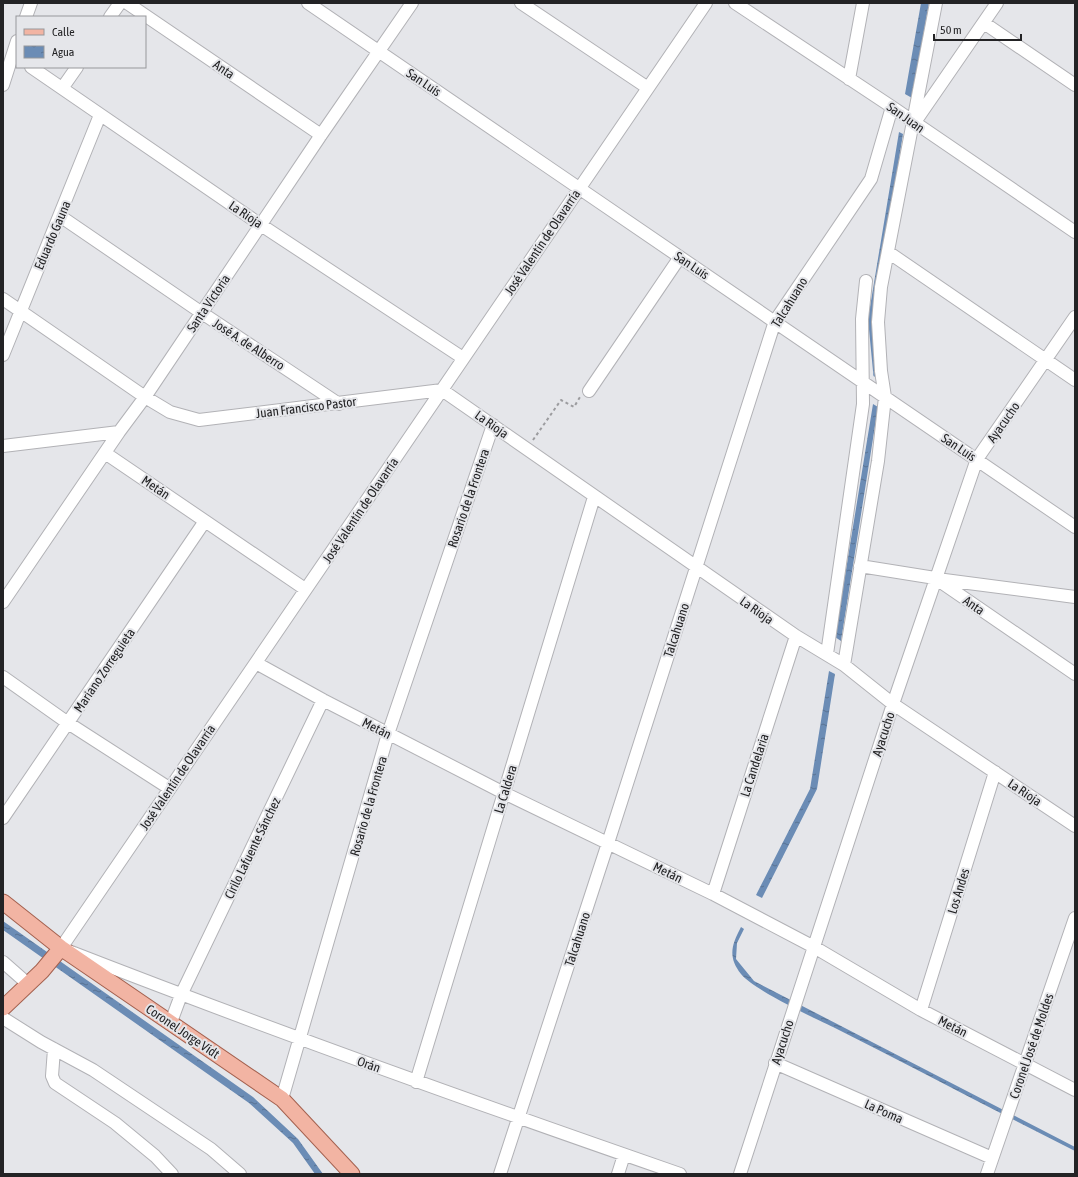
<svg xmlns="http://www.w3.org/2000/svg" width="1078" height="1177" font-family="'Asap Condensed',sans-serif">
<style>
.water{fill:url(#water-ripples)}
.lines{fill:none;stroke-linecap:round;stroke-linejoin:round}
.stream{stroke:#6b8cb5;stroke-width:3.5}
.minor-casing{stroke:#b2b2b6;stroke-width:14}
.major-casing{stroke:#a4614f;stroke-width:17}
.path{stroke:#9c9c9f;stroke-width:2;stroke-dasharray:3 3;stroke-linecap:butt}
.minor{stroke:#fff;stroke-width:12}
.major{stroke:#f2b4a3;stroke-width:15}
.labels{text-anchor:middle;stroke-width:4;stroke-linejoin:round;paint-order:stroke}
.street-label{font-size:13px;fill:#232325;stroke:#e5e6ea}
</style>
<defs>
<pattern id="water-ripples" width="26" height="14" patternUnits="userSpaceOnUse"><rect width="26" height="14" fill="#6b8cb5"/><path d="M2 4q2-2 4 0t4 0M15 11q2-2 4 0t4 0" fill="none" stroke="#587293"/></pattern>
</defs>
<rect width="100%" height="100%" fill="#e5e6ea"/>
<path class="water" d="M 921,3 L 929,3 L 912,98 L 905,94 Z
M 899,132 L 903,134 L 874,318 L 879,375 L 873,371 L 868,319 Z
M 873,404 L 878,407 L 841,641 L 835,637 Z
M 829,671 L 835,674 L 817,789 L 762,898 L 756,895 L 810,789 Z
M 3,921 L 253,1097 L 298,1139 L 323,1174 L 315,1174 L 293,1143 L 249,1103 L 3,930 Z
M 741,927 L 744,929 L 737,943 L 736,959 L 754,981 L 1075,1147 L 1075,1151 C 994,1110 914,1068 833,1027 C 812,1017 754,990 741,974 C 728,957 731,946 741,927 Z"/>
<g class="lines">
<path class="stream" d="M 875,368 L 875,375"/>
<g class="minor-casing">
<path id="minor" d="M 127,3 L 321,135
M 308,3 L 1075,527
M 521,3 L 648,88
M 735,3 L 892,107 L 1075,232
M 26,17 L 31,3
M 110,17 L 120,3
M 984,23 L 1075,85
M 31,67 L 261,225 L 463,358
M 849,79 L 863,3
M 3,85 L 17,41
M 63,87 L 77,67
M 917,119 L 997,3
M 60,216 L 202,313 L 339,404
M 888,252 L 1075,380
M 3,299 L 145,397 L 170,412 L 199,420 L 442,390
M 3,355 L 100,115
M 442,390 L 796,636 L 844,665 L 893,704 L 1075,826
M 589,391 L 680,257
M 3,446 L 119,432
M 105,453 L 305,589
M 860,566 L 935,578 L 1075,674
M 937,579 L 1075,597
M 3,602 L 119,432 L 145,397 L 321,135 L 412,3
M 827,654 L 863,404 L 862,319 L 866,281
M 256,663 L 323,700 L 504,793 L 713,894 L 814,947 L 921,1010 L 1075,1090
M 844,665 L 878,461 L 885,397 L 881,371 L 878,322 L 881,287 L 936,3
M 3,677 L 68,723 L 169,788
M 3,818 L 205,521
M 713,894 L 796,636
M 3,962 L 28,984
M 921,1010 L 995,772
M 3,1018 L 41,1042 L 93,1070 L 211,1149 L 240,1174
M 171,1022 L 181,995 L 323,700
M 54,1049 L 52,1076 L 55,1083 L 115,1123 L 155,1156 L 172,1174
M 775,1063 L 992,1158
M 416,1082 L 594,497
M 282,1099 L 388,734 L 493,425
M 500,1174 L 608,843 L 775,321 L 871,179 L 892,107
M 618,1174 L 624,1155
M 680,1174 C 472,1102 266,1028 61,948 L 706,3
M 740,1174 L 893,704 L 977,459 L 1075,317
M 987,1174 L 1075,918"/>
</g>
<g class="major-casing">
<path id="major" d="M 3,902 L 61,948 L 282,1099 L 352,1174
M 3,1008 L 42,971 L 61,948"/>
</g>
<path class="path" d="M 533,440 L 561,400 L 574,407 L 580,397"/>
<use href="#minor" class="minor"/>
<use href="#major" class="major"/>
</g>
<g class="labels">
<g class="street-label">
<text transform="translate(224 69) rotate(34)" y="5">Anta</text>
<text transform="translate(424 82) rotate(34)" y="5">San Luis</text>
<text transform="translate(906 117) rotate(35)" y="5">San Juan</text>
<text transform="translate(246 214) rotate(34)" y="5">La Rioja</text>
<text transform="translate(52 235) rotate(-67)" y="5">Eduardo Gauna</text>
<text transform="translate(542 242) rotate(-56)" y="5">José Valentín de Olavarría</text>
<text transform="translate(692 265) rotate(34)" y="5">San Luis</text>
<text transform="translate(789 302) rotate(-58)" y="5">Talcahuano</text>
<text transform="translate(208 303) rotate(-56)" y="5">Santa Victoria</text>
<text transform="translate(249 344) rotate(33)" y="5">José A. de Alberro</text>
<text transform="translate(306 407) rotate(-7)" y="5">Juan Francisco Pastor</text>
<text transform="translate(1003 422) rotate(-55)" y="5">Ayacucho</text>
<text transform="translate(492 424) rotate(35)" y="5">La Rioja</text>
<text transform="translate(959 447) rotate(34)" y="5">San Luis</text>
<text transform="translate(156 487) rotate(34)" y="5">Metán</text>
<text transform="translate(468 498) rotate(-71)" y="5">Rosario de la Frontera</text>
<text transform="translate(360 510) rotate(-56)" y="5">José Valentín de Olavarría</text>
<text transform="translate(974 605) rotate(35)" y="5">Anta</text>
<text transform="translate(757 610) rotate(35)" y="5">La Rioja</text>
<text transform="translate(676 630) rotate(-72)" y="5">Talcahuano</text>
<text transform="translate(104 670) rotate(-56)" y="5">Mariano Zorreguieta</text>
<text transform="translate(377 728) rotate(27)" y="5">Metán</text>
<text transform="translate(883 734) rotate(-72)" y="5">Ayacucho</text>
<text transform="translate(754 765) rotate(-72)" y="5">La Candelaria</text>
<text transform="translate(177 777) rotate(-56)" y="5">José Valentín de Olavarría</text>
<text transform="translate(505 789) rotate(-73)" y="5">La Caldera</text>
<text transform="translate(1025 792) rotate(34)" y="5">La Rioja</text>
<text transform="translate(368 806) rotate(-74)" y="5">Rosario de la Frontera</text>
<text transform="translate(252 848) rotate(-64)" y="5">Cirilo Lafuente Sánchez</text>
<text transform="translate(668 872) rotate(26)" y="5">Metán</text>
<text transform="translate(958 891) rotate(-73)" y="5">Los Andes</text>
<text transform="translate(577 939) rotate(-72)" y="5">Talcahuano</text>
<text transform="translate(953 1026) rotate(27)" y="5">Metán</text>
<text transform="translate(183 1031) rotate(34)" y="5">Coronel Jorge Vidt</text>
<text transform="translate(782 1042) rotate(-72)" y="5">Ayacucho</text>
<text transform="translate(1031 1046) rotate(-71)" y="5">Coronel José de Moldes</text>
<text transform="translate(369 1064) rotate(20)" y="5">Orán</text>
<text transform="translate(884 1111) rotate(24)" y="5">La Poma</text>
</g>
</g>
<rect width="1078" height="1177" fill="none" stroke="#232325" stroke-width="8"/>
<rect x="16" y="16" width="130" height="52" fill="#e5e6ea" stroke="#97989b"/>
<rect x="24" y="29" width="20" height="6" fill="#f2b4a3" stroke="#97989b"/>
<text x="52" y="36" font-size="12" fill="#232325">Calle</text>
<rect x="24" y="46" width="20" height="12" fill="url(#water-ripples)" stroke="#97989b"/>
<text x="52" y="56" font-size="12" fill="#232325">Agua</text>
<path d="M934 34v6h87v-6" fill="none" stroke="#232325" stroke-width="2"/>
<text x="940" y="34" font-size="12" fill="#232325" stroke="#e5e6ea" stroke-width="3" paint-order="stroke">50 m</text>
</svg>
